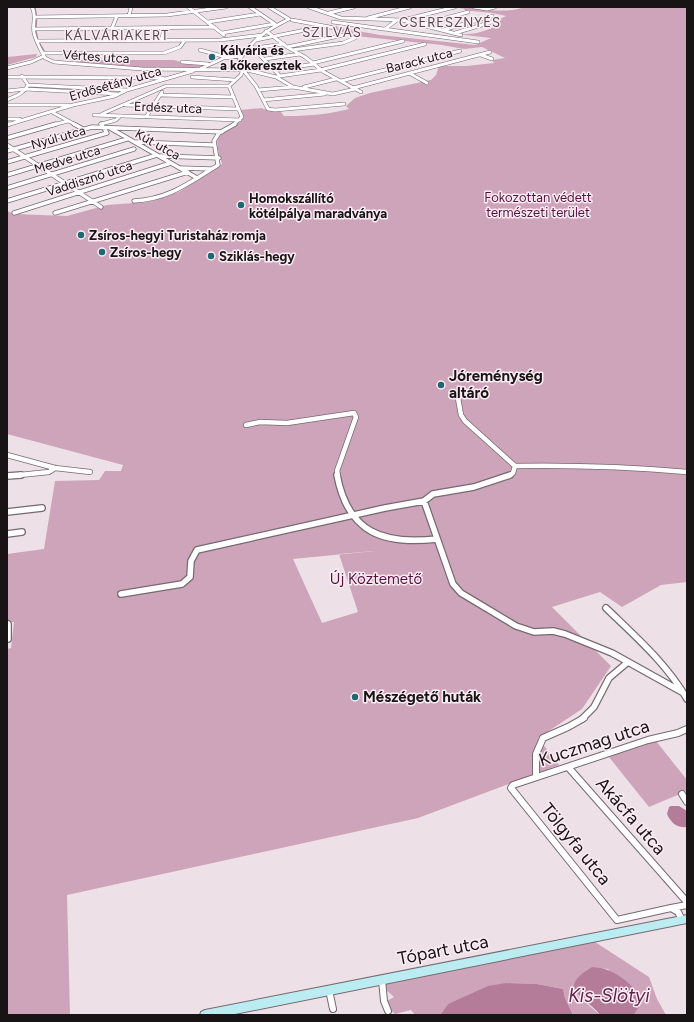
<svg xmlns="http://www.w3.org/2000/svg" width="694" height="1022" font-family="Figtree,sans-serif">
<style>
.green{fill:#cea4ba;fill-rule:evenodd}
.water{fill:#b57c9a}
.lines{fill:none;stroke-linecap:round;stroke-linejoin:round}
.stream{stroke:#b57c9a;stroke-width:1}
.street-far4-casing{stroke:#766a70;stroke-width:4}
.street-far3-casing{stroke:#766a70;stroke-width:5}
.street-far2-casing{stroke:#766a70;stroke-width:6}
.street-far1-casing{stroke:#766a70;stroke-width:8}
.street-casing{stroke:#766a70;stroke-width:8}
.secondary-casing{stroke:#766a70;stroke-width:2}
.street-far4{stroke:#fff;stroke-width:3}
.street-far3{stroke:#fff;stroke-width:3.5}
.street-far2{stroke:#fff;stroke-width:4.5}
.street-far1{stroke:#fff;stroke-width:5.5}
.street{stroke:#fff;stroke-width:6}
.secondary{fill:#bbecf1;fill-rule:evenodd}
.poi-dot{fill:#1d6871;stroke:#fcedf4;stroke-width:1.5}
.labels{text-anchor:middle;stroke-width:3;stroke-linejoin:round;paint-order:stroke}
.far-neighbourhood-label{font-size:13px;letter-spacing:1px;fill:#53474d;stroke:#fcedf4}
.far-poi-label{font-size:13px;font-weight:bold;fill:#181315;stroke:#fcedf4;text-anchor:start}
.far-street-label{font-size:13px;fill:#181315;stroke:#fcedf4}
.far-park-label{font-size:13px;fill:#56103d;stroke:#fcedf4}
.poi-label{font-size:15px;font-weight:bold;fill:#181315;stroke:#fcedf4;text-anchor:start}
.park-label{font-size:15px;fill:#56103d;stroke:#fcedf4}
.near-street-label{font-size:18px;fill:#181315;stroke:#fcedf4}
.near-water-label{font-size:19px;font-style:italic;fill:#611c47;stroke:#fcedf4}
</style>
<rect width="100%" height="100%" fill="#eee0e7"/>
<path class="green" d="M 454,7 C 478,7 502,15 525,7 L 687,7 L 687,582 L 661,585 L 622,607 L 600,592 L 552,607 L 611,666 L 582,709 L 538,738 L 559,765 L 418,818 L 67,895 L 70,1015 L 7,1015 L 7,649 L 11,648 L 14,622 L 7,622 L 7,554 L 44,549 L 55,481 L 99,480 L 105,471 L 121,471 L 123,465 L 7,434 L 7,211 L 14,214 L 67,216 L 107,205 L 147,202 L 179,192 L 222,164 C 213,133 216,137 241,120 L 240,110 L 262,108 L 263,109 L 280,111 L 284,116 L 289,116 C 309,116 329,114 349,109 L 346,106 L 355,98 L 370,93 L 431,80 L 436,75 L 439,66 L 466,66 L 494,63 L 492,60 L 505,58 L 482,47 L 464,49 L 442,45 L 356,36 L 320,26 L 323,25 L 380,35 L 475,45 L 491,38 L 447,33 C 451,33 455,34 459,34 C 476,35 485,31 499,25 L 498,24 L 501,20 L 498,20 L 506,16 C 492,12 478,12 464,10 L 465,9 ZM 375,551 L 339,554 L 358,612 L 322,623 L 293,559 Z
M 37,54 L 36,57 L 7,65 L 7,57 Z
M 77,60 L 174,60 L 184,63 L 206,65 L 196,68 L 115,67 L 76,63 Z
M 656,741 L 687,780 L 687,791 L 649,807 L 609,757 Z
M 595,942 L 649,977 L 657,999 L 666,1015 L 634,1015 L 639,1007 L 608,969 L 592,967 L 577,995 L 600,1015 L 573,1015 L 565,998 L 563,989 L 537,984 L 506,983 L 448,1004 L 440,1015 L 415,1015 L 411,1010 L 395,1014 L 383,1003 L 394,997 L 385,989 L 386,983 L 536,952 Z"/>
<path class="water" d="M 671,806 L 679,806 L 687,811 L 687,827 C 677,828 671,823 667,814 L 669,807 Z
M 592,967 C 612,967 633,983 641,1000 L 639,1007 L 634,1015 L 600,1015 C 586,996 554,990 592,967 Z
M 506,983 L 537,984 L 563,989 L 565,998 L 573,1015 L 440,1015 L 448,1004 L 488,986 Z"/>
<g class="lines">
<path class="stream" d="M 35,7 L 37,17
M 36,28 L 37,18
M 36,30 L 38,40
M 39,42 L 45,52"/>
<g class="street-far4-casing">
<path id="street-far4" d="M 32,7 C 37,16 32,24 34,33 C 36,42 41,50 45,58 L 54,62 L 142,69 L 244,70
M 188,7 L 224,35
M 250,7 L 275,24
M 309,7 L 341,18 L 402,20 L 461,35
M 474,7 L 487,9 L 495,7
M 329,13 L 354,7
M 129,16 L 131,7
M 36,17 L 167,15 L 226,7
M 368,18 L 410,7
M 292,20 L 335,28
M 403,20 L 455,7
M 208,22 L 260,14
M 333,22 L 478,42
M 420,25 L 468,12
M 112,28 L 117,16
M 34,29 L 214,27
M 385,29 L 397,20
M 443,30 L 492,16
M 266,31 L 287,47 L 305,57 L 324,72 L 361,92
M 222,33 L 274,24
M 455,33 L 495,21
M 161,40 L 165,27
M 256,40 L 315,28
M 37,41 L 220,40 L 262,35
M 250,45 L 280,76 L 277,77
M 287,47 L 344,35
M 254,48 L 284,44
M 200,50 L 226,57
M 292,50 L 343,43 L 355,38
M 43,53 L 164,53 L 180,47 L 185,40
M 481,55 L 492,59
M 265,59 L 300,54
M 182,62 L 208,64
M 313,63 L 403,41
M 7,68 L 31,62 L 44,56
M 200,69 L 224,58 L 241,56
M 243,69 L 276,77 L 293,87 L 333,94 L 355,89
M 243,69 L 239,60 C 253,39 267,30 289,19 L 269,7
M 249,69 L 271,65
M 276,70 L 314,64
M 320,70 L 425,44
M 244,71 L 256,86 L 268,109 L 275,110 L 344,104
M 409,73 L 427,83
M 280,76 L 321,70
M 7,77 L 163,78
M 192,77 L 235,80
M 341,81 L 460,51
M 28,85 L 127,90
M 229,86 L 241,75 L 243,69
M 229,86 L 242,117 L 233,125
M 304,87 L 336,79
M 353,88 L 490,52
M 258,90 L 293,87
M 7,91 L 26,89 L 118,94
M 161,95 L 234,97
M 7,100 C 15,96 24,94 28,85 L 22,76
M 263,100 L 325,94
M 7,105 L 68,105
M 125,105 L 238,109
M 52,112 L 76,125
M 102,114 L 166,86 L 229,86
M 94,115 L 240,120
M 146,117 L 162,92
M 7,119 L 20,119
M 7,125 L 73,105 L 115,96 L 127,90 L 193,71
M 53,125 L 68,121
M 102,125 L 101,124 L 116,120 L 120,116"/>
</g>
<g class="street-far3-casing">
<path id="street-far3" d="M 74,124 L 83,129
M 7,125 L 9,124
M 110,128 L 197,178
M 7,138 L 56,124
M 136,142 L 213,145
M 7,145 L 101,207
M 7,151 L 92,127 L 222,132
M 160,156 L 219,158
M 7,162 L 107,133 L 101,124
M 181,168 L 211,169
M 7,175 L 127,139
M 7,188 L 134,149
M 7,201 L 157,155
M 134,201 C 169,199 189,183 218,165 L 214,141 L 219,133 L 235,124
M 14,213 L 171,163
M 55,213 L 188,172"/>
</g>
<g class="street-far2-casing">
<path id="street-far2" d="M 458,398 L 461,415 L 465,421 L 515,466
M 246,425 L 260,422 L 287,423 L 354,413 L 356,417 L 337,471 L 338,476
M 7,455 L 55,468 L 90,472
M 515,466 C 573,465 630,467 687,472
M 10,476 L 49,472 L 55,468
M 509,476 L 513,473 L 515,466"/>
</g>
<g class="street-far1-casing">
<path id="street-far1" d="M 337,475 C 348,533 383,545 437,539
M 7,476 L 21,475
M 424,501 L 453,584 L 461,593 L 516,626 L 534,632 L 553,631 L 565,634 L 612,653 L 682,692
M 7,512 L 42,508
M 7,534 L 22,532
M 121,594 L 182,584 L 190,577 L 191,561 L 197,550 L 385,508 L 424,501 L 433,494 L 474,487 L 510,475
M 606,608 C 635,636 667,664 687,699
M 7,625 L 8,624 L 8,639
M 582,719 L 594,707 L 609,678 L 628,662"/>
</g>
<g class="street-casing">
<path id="street" d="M 568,767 L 687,902
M 536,777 L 536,754 L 543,738 L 568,727 L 584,718
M 682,794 L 687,802
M 671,908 L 687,905
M 682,920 L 678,912 L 671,908 L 617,920 L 511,788 L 513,785 L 648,740 L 678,733 L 687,729
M 382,980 L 384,1001 L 388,1011
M 329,990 L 333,1009"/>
</g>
<g class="secondary-casing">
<path id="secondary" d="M 687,915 L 687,923 L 230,1015 L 200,1015 L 201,1012 L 205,1010 Z"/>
</g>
<use href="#street-far4" class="street-far4"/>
<use href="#street-far3" class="street-far3"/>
<use href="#street-far2" class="street-far2"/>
<use href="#street-far1" class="street-far1"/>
<use href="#street" class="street"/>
<use href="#secondary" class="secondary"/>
</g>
<g class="poi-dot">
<circle cx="212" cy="57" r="4"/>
<circle cx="241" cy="205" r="4"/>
<circle cx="81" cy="235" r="4"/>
<circle cx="102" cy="252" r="4"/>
<circle cx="211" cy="256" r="4"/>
<circle cx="441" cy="385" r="4"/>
<circle cx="355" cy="697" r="4"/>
</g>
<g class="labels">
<g class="far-neighbourhood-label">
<text x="450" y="27">CSERESZNYÉS</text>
<text x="332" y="37">SZILVÁS</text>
<text x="117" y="40">KÁLVÁRIAKERT</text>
</g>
<g class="far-poi-label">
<text x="220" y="55">Kálvária és<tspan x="220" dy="15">a kőkeresztek</tspan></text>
<text x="249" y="203">Homokszállító<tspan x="249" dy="15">kötélpálya maradványa</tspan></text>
<text x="89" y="240">Zsíros-hegyi Turistaház romja</text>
<text x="110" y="257">Zsíros-hegy</text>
<text x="219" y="261">Sziklás-hegy</text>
</g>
<g class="far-street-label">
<text transform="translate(96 56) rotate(4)" y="5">Vértes utca</text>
<text transform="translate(419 60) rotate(-14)" y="5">Barack utca</text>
<text transform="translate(115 83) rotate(-16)" y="5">Erdősétány utca</text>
<text transform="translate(168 107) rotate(2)" y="5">Erdész utca</text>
<text transform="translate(58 137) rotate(-16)" y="5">Nyúl utca</text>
<text transform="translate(158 144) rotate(29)" y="5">Kút utca</text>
<text transform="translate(67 159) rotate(-17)" y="5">Medve utca</text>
<text transform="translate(89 178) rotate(-18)" y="5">Vaddisznó utca</text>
</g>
<g class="far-park-label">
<text x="538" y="202">Fokozottan védett<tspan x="538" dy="15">természeti terület</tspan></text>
</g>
<g class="poi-label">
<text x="449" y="381">Jóreménység<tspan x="449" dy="17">altáró</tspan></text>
<text x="363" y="702">Mészégető huták</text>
</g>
<g class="park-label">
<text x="376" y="584">Új Köztemető</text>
</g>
<g class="near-street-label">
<text transform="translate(594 743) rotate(-18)" y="6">Kuczmag utca</text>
<text transform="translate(631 816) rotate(49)" y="6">Akácfa utca</text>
<text transform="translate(576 844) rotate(51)" y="6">Tölgyfa utca</text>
<text transform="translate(443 950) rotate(-11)" y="6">Tópart utca</text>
</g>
<g class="near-water-label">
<text x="609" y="1002">Kis-Slötyi</text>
</g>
</g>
<rect width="694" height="1022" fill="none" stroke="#181315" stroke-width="16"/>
</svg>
